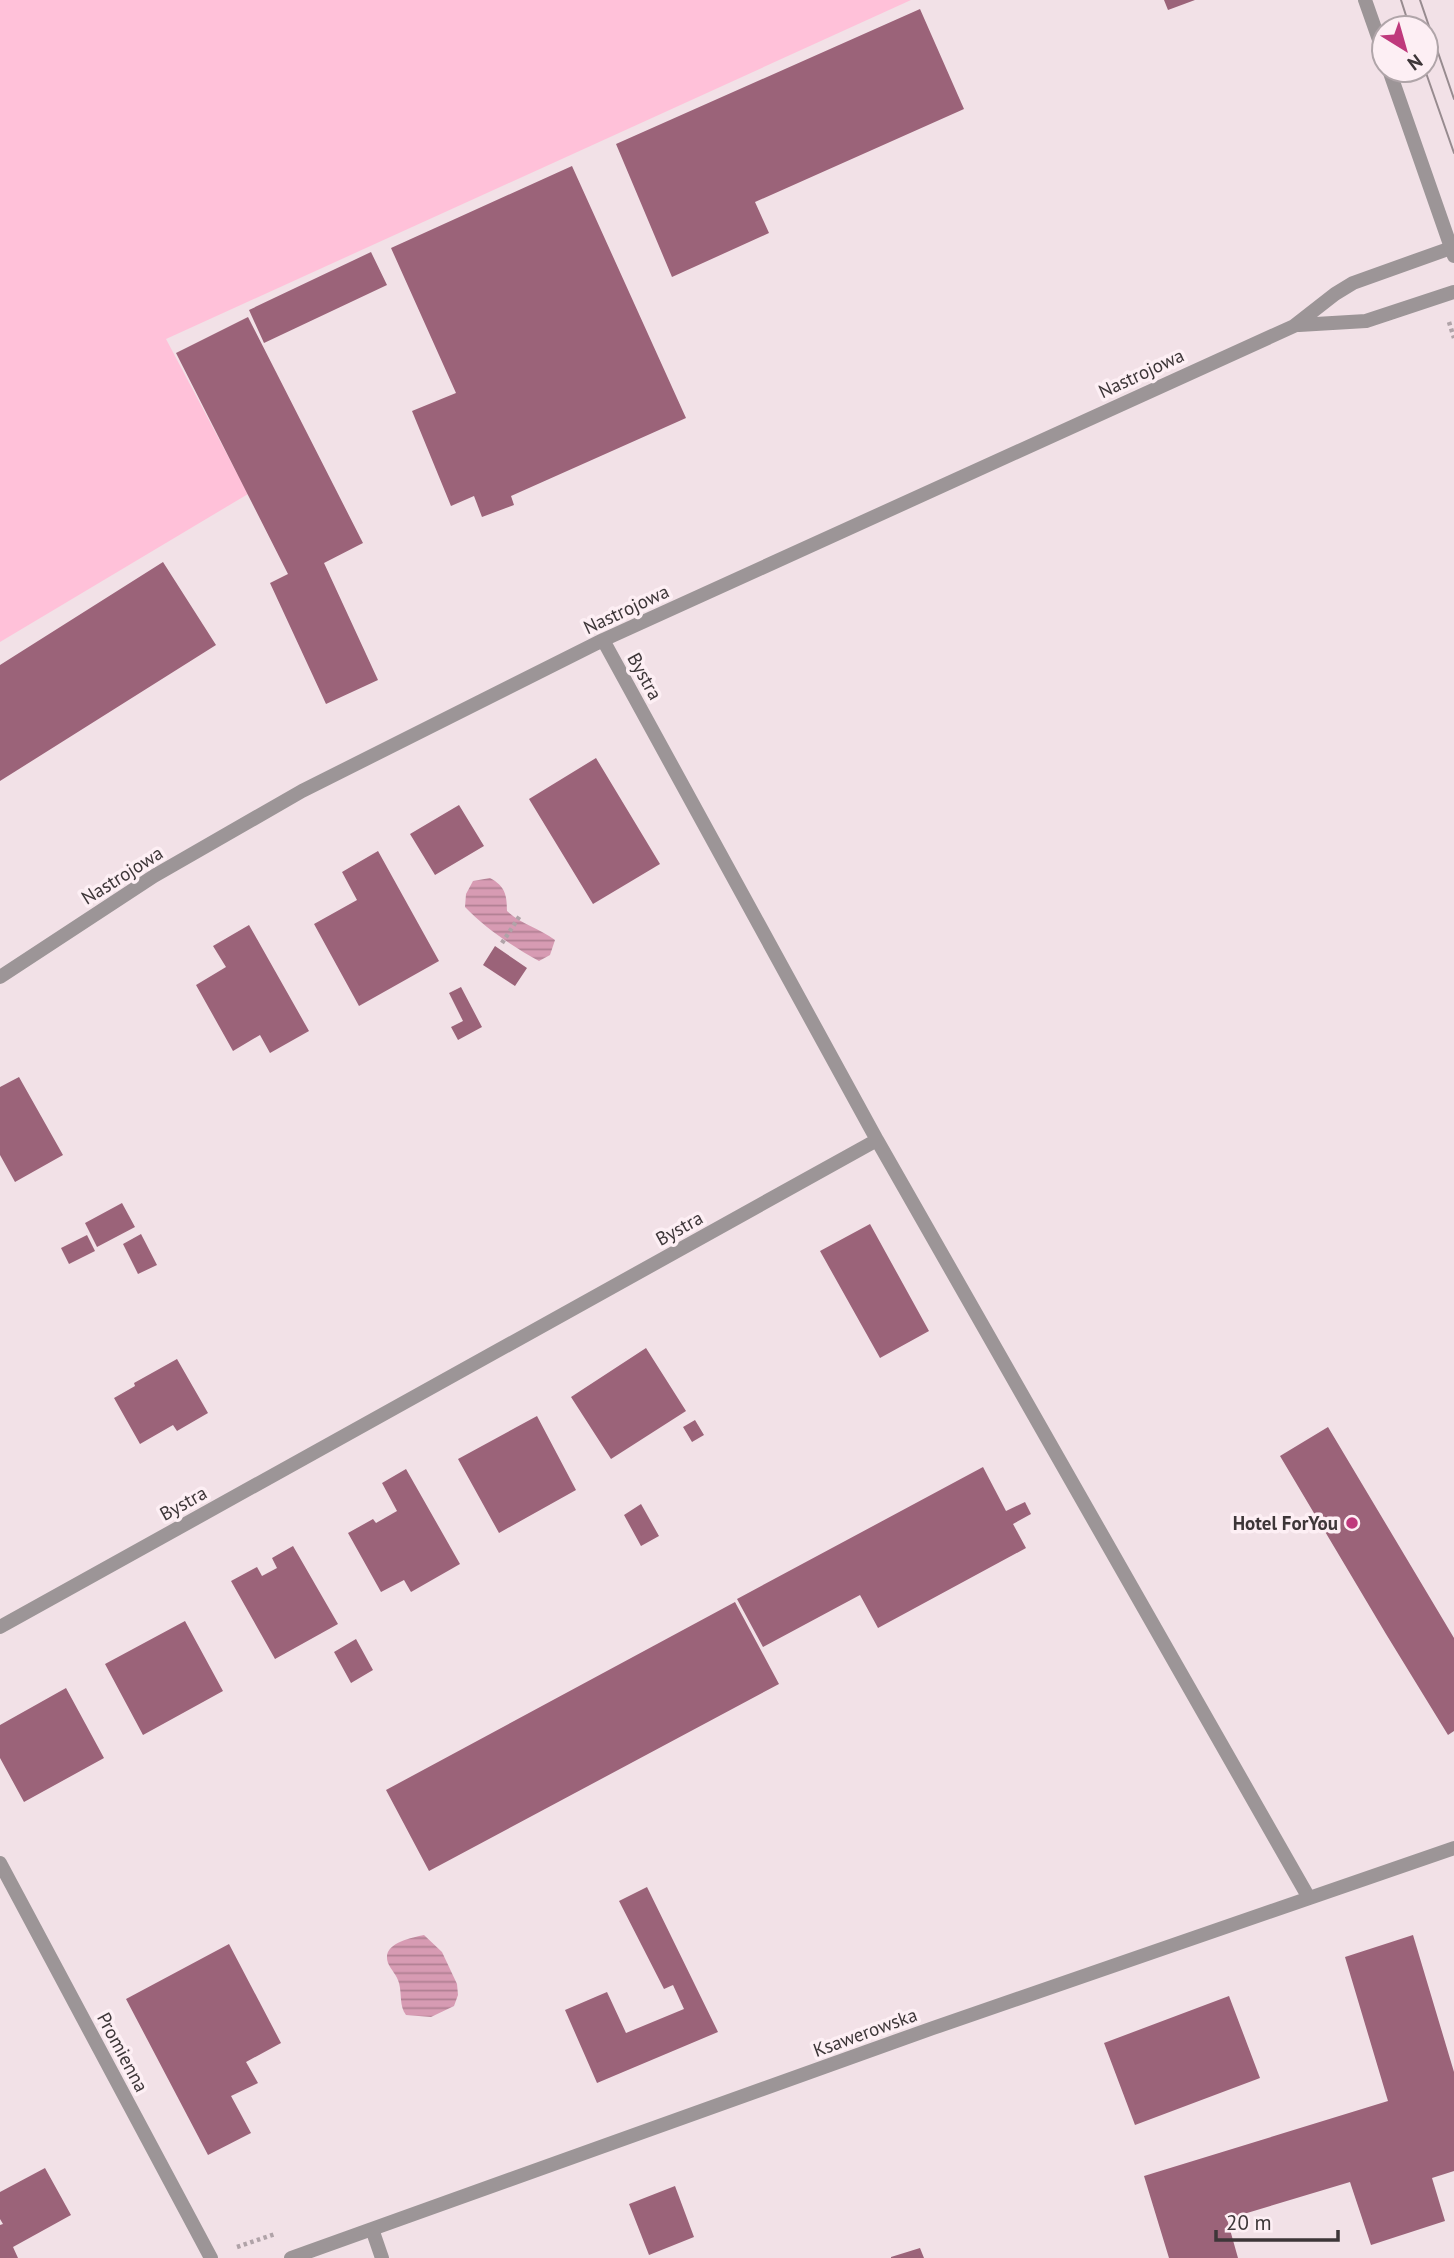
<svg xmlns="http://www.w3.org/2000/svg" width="1454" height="2258" font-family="'PT Sans',sans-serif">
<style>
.green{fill:#ffc1d9}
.water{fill:url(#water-rules)}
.building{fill:#9b6379}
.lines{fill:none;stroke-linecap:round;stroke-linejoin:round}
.path{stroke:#b0a3a8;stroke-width:4.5;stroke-dasharray:3.5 3.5;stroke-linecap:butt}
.minor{stroke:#9c9597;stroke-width:14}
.tertiary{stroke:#9c9597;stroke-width:14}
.tram{stroke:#978b8f;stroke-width:2}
.poi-dot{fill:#bf397c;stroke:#fdeff4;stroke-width:2.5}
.labels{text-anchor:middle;stroke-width:7;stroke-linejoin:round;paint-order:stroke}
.street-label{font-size:19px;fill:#3d3638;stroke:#fdeff4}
.poi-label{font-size:19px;font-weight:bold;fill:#3d3638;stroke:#fdeff4;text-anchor:end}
</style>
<defs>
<pattern id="water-rules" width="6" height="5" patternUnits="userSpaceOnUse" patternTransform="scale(1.75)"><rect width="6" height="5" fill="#d79bb3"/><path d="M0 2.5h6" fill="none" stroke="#b07f93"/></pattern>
</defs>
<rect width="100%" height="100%" fill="#f2e1e7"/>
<path class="green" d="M 0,0 L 911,0 L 166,339 L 248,494 L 0,642 Z"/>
<path class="water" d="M 490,878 C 505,886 507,895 507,911 C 521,924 539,928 555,940 L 550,955 L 539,961 C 514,947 486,929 465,907 L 466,894 L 473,881 Z
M 424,1935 L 442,1952 L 457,1984 L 458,1995 L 454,2006 L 431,2017 L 406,2015 C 399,2006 402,1994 399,1983 C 397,1975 391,1970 388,1963 C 381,1943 411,1938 424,1935 Z"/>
<path class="building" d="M 1164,0 L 1195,0 L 1168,10 Z
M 920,9 L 964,109 L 755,202 L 769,233 L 672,277 L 616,144 Z
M 572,166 L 686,418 L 511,496 L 514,505 L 482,517 L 474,496 L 451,506 L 412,411 L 456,393 L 391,248 Z
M 371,252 L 387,285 L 264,343 L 249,310 Z
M 248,317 L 363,543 L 324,563 L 378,680 L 326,704 L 270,583 L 288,574 L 176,353 Z
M 163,562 L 216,645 L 0,781 L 0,665 Z
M 596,758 L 660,864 L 593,904 L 529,799 Z
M 459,805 L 484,846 L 435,875 L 410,834 Z
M 378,851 L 439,961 L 359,1006 L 314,924 L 357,900 L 342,872 Z
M 249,925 L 309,1031 L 270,1053 L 260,1035 L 233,1051 L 196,985 L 226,967 L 213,946 Z
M 495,946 L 527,968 L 515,986 L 483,965 Z
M 461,987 L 482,1027 L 458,1040 L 451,1027 L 463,1021 L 449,993 Z
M 19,1077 L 63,1155 L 15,1182 L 0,1155 L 0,1087 Z
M 122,1203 L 135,1227 L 97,1247 L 85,1223 Z
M 870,1224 L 929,1331 L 880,1358 L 820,1251 Z
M 141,1234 L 157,1265 L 138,1274 L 123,1244 Z
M 87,1235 L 95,1251 L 69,1264 L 61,1248 Z
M 646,1348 L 686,1411 L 611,1459 L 571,1397 Z
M 177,1359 L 208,1413 L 177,1431 L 173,1425 L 140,1444 L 114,1398 L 135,1386 L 134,1383 Z
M 537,1416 L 576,1490 L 499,1533 L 458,1459 Z
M 695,1420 L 704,1435 L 692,1442 L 683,1427 Z
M 1328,1427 L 1454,1638 L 1454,1731 L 1448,1735 L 1386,1634 L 1410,1614 L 1386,1634 L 1280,1456 Z
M 983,1467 L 1006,1511 L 1025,1502 L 1031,1514 L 1013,1524 L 1026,1548 L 878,1628 L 860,1595 L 763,1647 L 737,1599 Z
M 406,1469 L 460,1564 L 411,1592 L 404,1580 L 381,1592 L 348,1533 L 373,1519 L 376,1523 L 397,1511 L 382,1483 Z
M 641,1504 L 659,1536 L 641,1546 L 624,1515 Z
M 293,1546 L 338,1624 L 275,1659 L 231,1581 L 257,1567 L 262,1576 L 277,1568 L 272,1558 Z
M 735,1602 L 779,1684 L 429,1871 L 386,1790 Z
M 185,1621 L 223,1691 L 143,1735 L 105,1664 Z
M 356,1639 L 373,1670 L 351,1683 L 334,1652 Z
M 66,1688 L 104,1758 L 24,1802 L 0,1758 L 0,1725 Z
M 647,1887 L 718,2032 L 597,2083 L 565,2010 L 607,1992 L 626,2033 L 684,2009 L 673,1985 L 664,1989 L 619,1901 Z
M 1413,1935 L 1454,2072 L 1454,2171 L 1432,2178 L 1445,2221 L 1371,2245 L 1350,2182 L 1227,2219 L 1238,2258 L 1169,2258 L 1144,2176 L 1388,2101 L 1345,1957 Z
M 229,1944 L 281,2043 L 246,2062 L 258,2083 L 231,2096 L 251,2133 L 208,2155 L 126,1999 Z
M 1229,1996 L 1260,2078 L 1135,2125 L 1104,2043 Z
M 45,2168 L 71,2215 L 13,2247 L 18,2258 L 0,2258 L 0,2225 L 3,2224 L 0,2219 L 0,2192 Z
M 675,2186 L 694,2237 L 649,2255 L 629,2204 Z
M 920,2248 L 924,2258 L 891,2258 L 891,2257 Z"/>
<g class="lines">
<path class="path" d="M 1449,322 L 1454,338
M 502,943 L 521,914
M 237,2247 L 275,2234"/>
<path class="minor" d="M 1299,325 L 1366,321 L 1454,292
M 0,977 L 154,876 L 302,791 L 603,640 L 1294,326 L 1335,294 L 1353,283 L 1451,248
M 877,1140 L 1309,1898
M 0,1627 L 877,1140 L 603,640
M 0,1863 L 211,2258
M 372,2229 L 382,2258
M 291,2258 L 933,2028 L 1454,1848"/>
<path class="tertiary" d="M 1365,0 L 1384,54
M 1389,70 L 1454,256"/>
<path class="tram" d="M 1401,0 L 1410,28
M 1420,0 L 1454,99
M 1425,70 L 1454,153"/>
</g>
<circle class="poi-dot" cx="1352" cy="1523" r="7"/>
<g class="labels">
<g class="street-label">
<text transform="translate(1141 373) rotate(-25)" y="7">Nastrojowa</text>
<text transform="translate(626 609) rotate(-25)" y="7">Nastrojowa</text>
<text transform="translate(645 676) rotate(61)" y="7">Bystra</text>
<text transform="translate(122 875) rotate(-32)" y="7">Nastrojowa</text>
<text transform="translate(679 1228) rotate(-29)" y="7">Bystra</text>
<text transform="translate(183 1503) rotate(-29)" y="7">Bystra</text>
<text transform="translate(865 2032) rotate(-20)" y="7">Ksawerowska</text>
<text transform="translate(123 2052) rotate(62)" y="7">Promienna</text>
</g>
<g class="poi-label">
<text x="1338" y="1530">Hotel ForYou</text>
</g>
</g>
<g transform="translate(1405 49) rotate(143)"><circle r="33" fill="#fdeff4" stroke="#b0a5a9" stroke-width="2"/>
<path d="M0-5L12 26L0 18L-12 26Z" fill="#bf397c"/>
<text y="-10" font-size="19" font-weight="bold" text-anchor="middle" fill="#3d3638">N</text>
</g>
<path d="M1216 2230v10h122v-10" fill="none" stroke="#3d3638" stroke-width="3.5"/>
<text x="1226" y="2230" font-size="21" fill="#3d3638" stroke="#fdeff4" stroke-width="5" paint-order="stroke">20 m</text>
</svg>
